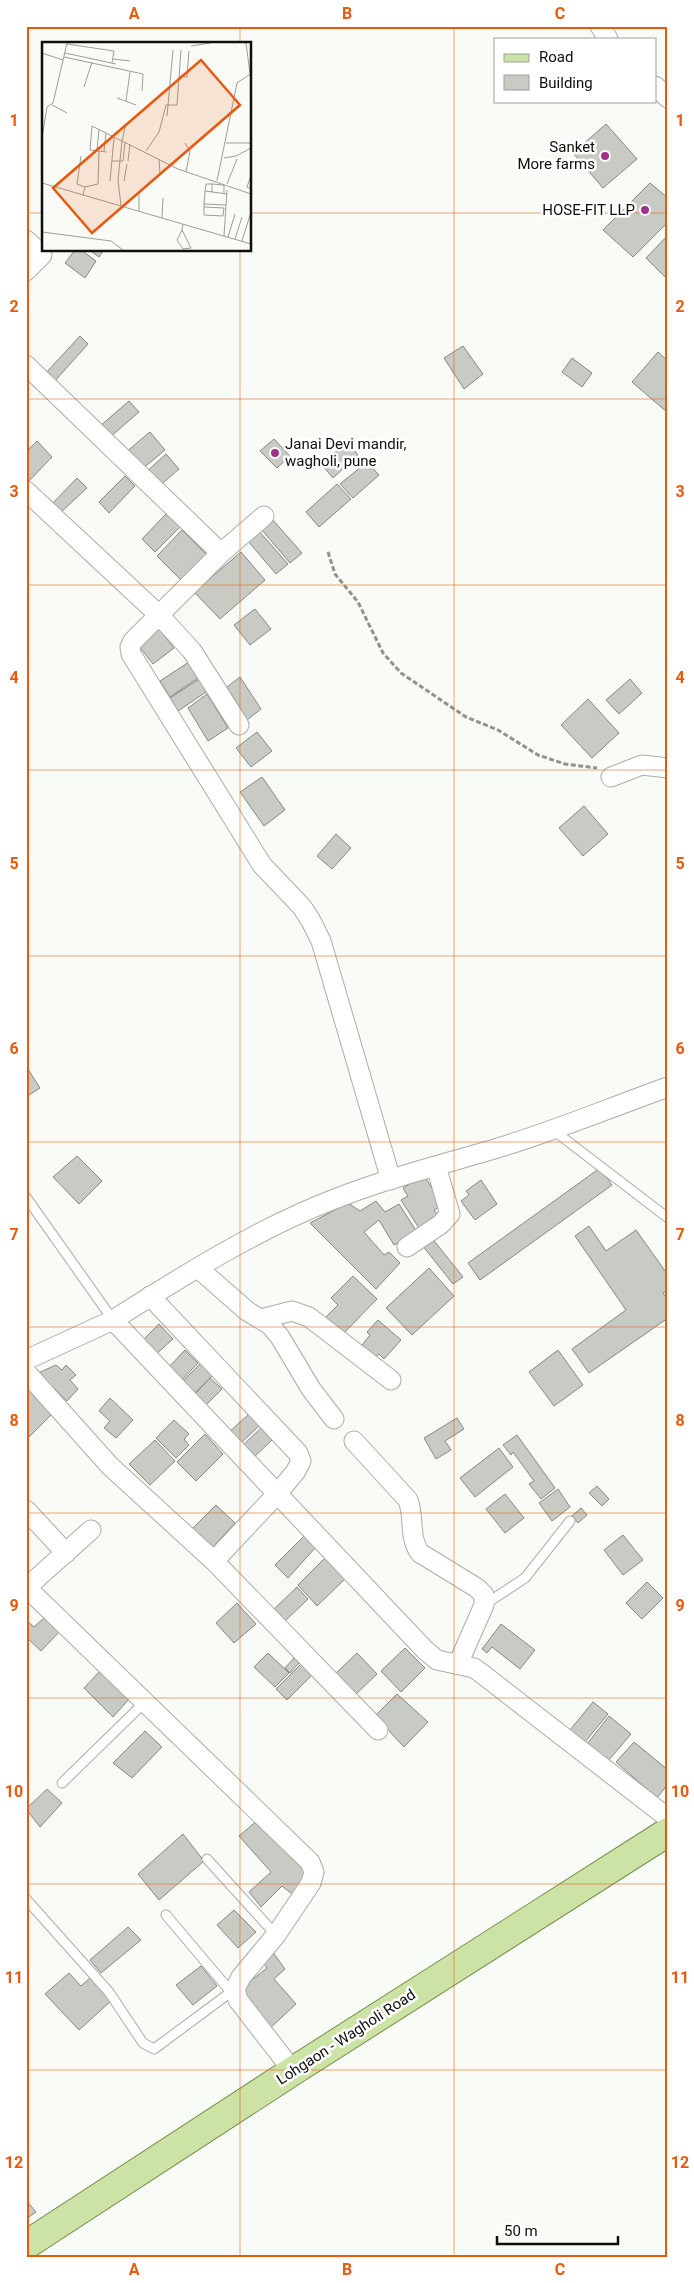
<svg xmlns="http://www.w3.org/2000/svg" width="694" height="2283" font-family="Roboto,sans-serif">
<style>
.building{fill:#c8cac4;stroke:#868983}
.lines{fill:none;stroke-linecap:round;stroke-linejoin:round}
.lane-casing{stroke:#abada7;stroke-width:11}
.street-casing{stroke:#abada7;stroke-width:21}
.primary-casing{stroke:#748d49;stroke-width:30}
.path{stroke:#90928e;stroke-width:3;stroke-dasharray:5 2.5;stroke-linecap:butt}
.lane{stroke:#fff;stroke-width:9}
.street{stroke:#fff;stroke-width:19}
.primary{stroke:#cde3a6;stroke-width:28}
.grid{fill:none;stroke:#e8590c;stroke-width:1;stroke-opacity:0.55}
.poi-dot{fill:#a1308c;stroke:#fff;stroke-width:2}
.labels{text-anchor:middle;stroke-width:5;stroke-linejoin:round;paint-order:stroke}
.poi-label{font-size:15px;fill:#0e0f0d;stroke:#fff;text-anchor:end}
.street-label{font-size:15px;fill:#0e0f0d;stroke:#fff}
.inset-road{fill:none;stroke:#9b9d99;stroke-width:1}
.view{fill:#e8590c;fill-opacity:0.15;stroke:#e8590c;stroke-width:2.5}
.inset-edge{fill:none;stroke:#0e0f0d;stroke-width:2.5}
.neatline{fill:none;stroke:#e8590c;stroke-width:2}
.grid-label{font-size:16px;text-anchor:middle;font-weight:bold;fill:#e8590c}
</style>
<rect width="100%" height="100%" fill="#f9fcf6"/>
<path class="building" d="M 606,124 L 637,159 L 603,188 L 573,153 Z
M 650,183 L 668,198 L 668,222 L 633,257 L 603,230 Z
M 668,235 L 668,280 L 646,258 Z
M 75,250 L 81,250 L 96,261 L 85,278 L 65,263 Z
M 89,250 L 104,250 L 99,257 Z
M 80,336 L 88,344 L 53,383 L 44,375 Z
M 463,346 L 483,374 L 464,389 L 444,358 Z
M 658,352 L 668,361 L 668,413 L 632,382 Z
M 572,358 L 592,373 L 582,387 L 562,372 Z
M 129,401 L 139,412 L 109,438 L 99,427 Z
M 150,432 L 165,450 L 141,470 L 126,452 Z
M 274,439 L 290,456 L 277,468 L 260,451 Z
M 37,441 L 52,457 L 28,482 L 26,480 L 26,452 Z
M 347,441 L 358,455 L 333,478 L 322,465 Z
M 166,454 L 179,469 L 157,488 L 144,474 Z
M 367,462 L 379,475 L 353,498 L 340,484 Z
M 125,476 L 135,486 L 109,513 L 99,502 Z
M 77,478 L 87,488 L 59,514 L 50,506 Z
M 337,484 L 351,499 L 319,527 L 306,512 Z
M 166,514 L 180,527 L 155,552 L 142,539 Z
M 272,519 L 302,553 L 290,563 L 261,529 Z
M 182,530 L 208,556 L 183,582 L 157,556 Z
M 258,530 L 288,564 L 276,574 L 247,540 Z
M 241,552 L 265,580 L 220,619 L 194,592 Z
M 255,609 L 271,629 L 250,645 L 234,625 Z
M 159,629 L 174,648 L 153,664 L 138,645 Z
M 192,660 L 201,676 L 170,697 L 160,681 Z
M 202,677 L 209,690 L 178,711 L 170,698 Z
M 240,677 L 261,709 L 247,720 L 227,687 Z
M 630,679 L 642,693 L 619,714 L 606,700 Z
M 207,694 L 228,728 L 208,741 L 188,708 Z
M 588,699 L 619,733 L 592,758 L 561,725 Z
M 257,732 L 272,751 L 251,767 L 236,748 Z
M 262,777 L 285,810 L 264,826 L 240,792 Z
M 584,806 L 608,834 L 583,856 L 559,828 Z
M 336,834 L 351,848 L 332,869 L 317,856 Z
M 26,1066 L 40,1088 L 26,1097 Z
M 77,1156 L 102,1181 L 79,1204 L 53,1177 Z
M 600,1168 L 612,1185 L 480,1280 L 468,1263 Z
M 424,1175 L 442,1205 L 434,1210 L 438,1215 L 419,1228 L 401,1200 L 408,1196 L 403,1188 Z
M 481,1180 L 497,1204 L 475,1220 L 461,1201 L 469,1195 L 466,1191 Z
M 376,1201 L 385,1212 L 399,1204 L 417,1232 L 394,1245 L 379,1220 L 364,1232 L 384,1255 L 389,1252 L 400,1263 L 376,1289 L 310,1223 L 348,1203 L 360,1211 Z
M 589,1226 L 606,1251 L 636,1230 L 668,1275 L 668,1290 L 663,1293 L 668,1300 L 668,1318 L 589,1373 L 572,1349 L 626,1310 L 575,1236 Z
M 431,1237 L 463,1277 L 453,1284 L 422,1245 Z
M 429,1268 L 454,1296 L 412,1335 L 386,1308 Z
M 353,1276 L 377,1299 L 342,1335 L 325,1318 L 338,1305 L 331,1298 Z
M 378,1320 L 401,1340 L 384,1359 L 379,1354 L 376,1357 L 362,1345 L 370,1335 L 367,1332 Z
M 159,1324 L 173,1339 L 153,1357 L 140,1343 Z
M 185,1350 L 198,1363 L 179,1383 L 166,1370 Z
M 558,1350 L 583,1385 L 554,1406 L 529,1372 Z
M 201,1363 L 213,1375 L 192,1396 L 180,1384 Z
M 56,1365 L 62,1370 L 66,1365 L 76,1375 L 70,1380 L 78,1389 L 67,1401 L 38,1373 Z
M 210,1378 L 222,1389 L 204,1407 L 192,1397 Z
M 26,1379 L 54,1412 L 26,1440 Z
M 110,1398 L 133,1420 L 116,1438 L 104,1428 L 110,1421 L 99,1411 Z
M 249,1414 L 260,1425 L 240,1444 L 228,1433 Z
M 457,1418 L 464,1429 L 445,1441 L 451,1450 L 436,1459 L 424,1438 Z
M 174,1420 L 189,1434 L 184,1439 L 189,1445 L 176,1458 L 156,1438 Z
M 261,1428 L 272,1440 L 252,1459 L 241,1447 Z
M 205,1434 L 223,1454 L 196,1481 L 177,1462 Z
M 517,1435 L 555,1488 L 541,1499 L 529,1484 L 534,1481 L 513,1452 L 511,1455 L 503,1445 Z
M 155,1440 L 175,1461 L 150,1485 L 129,1464 Z
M 499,1448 L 513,1467 L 475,1497 L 460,1478 Z
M 597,1486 L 609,1499 L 602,1506 L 589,1493 Z
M 558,1489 L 570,1507 L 552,1521 L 539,1503 Z
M 505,1494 L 524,1518 L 505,1533 L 486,1509 Z
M 216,1505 L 235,1523 L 211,1549 L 191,1530 Z
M 581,1508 L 587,1515 L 578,1523 L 572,1516 Z
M 623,1535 L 643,1560 L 623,1575 L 604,1550 Z
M 304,1536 L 316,1547 L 288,1578 L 275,1565 Z
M 325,1558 L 345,1579 L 317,1606 L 298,1585 Z
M 647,1582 L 663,1598 L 642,1619 L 626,1603 Z
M 297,1587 L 308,1599 L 284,1622 L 273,1610 Z
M 237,1603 L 256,1624 L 234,1643 L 216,1623 Z
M 45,1617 L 60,1631 L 41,1651 L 26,1637 L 26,1620 L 34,1627 Z
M 501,1624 L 535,1650 L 520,1669 L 492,1647 L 487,1653 L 482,1649 Z
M 405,1648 L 425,1668 L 401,1692 L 381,1671 Z
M 268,1653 L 289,1673 L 275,1687 L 254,1667 Z
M 357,1653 L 377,1674 L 354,1696 L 334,1675 Z
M 294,1658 L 299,1663 L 290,1673 L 285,1668 Z
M 301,1664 L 312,1675 L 287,1700 L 276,1689 Z
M 101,1670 L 130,1698 L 113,1717 L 84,1688 Z
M 397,1694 L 428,1722 L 404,1747 L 375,1716 Z
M 593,1702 L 608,1714 L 585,1742 L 570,1730 Z
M 609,1716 L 631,1734 L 608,1761 L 587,1744 Z
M 145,1731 L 162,1747 L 132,1778 L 113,1763 Z
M 634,1742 L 668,1770 L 668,1784 L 657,1798 L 616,1762 Z
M 47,1789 L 62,1803 L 40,1827 L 26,1809 Z
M 259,1819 L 310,1870 L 292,1894 L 282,1886 L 261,1907 L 249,1892 L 271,1872 L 239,1836 Z
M 183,1834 L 204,1861 L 159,1900 L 138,1874 Z
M 234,1910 L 256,1932 L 238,1948 L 217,1925 Z
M 128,1927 L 141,1940 L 101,1973 L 90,1960 Z
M 272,1951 L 285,1969 L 274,1979 L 296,2004 L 268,2030 L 240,1989 L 267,1968 L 262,1961 Z
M 201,1966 L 217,1986 L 193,2005 L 176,1985 Z
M 69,1973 L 81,1986 L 91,1977 L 111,2001 L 79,2030 L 45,1994 Z
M 26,2200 L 36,2212 L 26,2219 Z"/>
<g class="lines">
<g class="lane-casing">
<path id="lane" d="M 553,1130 L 668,1218
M 26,1197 L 113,1320
M 484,1605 L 525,1578 L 570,1521
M 62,1783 L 145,1702
M 207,1859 L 276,1935
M 26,1899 L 109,1992 L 143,2043 L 154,2049 L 235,1989
M 166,1915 L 231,1992"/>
</g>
<g class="street-casing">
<path id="street" d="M 600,26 L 608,39
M 655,86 L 668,98
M 26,240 L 42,255 L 26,271
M 26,365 L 221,553 L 133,641 L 130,647 L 131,654 L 262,865 L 302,907 L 311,921 L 321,941 L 391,1180
M 26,491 L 160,616 L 192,651 L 239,725
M 221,553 L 264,516
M 611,777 L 642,765 L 668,768
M 668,1087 C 612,1107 557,1130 501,1147 C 445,1164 387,1178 332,1200 C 257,1229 181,1277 113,1320 L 425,1650 L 437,1660 L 474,1668 L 481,1673 L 668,1818
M 407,1247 L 441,1224 L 450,1214 L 436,1166
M 198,1268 L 247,1311 L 270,1325 L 280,1337 L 311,1389 L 334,1419
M 150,1296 L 298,1453 L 301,1461 L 296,1471 L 277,1494 L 214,1561
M 261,1319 L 292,1311 L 309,1317 L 391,1380
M 26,1360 L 113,1320
M 26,1372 L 110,1466 L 214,1561 L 378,1730
M 354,1441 L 408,1500 C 415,1517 408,1537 420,1553 L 477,1588 L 484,1595 L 484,1605 L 458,1664
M 26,1510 L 66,1553
M 26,1588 L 91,1530
M 27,1588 L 310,1862 L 314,1872 L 311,1883 L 276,1935 L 241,1977 L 235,1989 L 238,2000 L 293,2071"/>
</g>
<g class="primary-casing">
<path id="primary" d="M 26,2245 L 293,2071 L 668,1832"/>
</g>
<path class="path" d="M 328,552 L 335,574 L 358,602 L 383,653 L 401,673 L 466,717 L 498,730 L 538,755 L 565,764 L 597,768"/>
<use href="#lane" class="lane"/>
<use href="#street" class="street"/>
<use href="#primary" class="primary"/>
</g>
<path class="grid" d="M 240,26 L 240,44M 454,26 L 454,2257M 26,213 L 44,213M 250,213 L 668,213M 240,250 L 240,2257M 26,399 L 668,399M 26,585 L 668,585M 26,770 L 668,770M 26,956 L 668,956M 26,1142 L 668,1142M 26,1327 L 668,1327M 26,1513 L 668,1513M 26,1698 L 668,1698M 26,1884 L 668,1884M 26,2070 L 668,2070"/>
<g class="poi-dot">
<circle cx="605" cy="156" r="5"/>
<circle cx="645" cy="210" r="5"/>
<circle cx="275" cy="453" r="5"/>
</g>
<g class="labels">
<g class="poi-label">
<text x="595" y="152">Sanket<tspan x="595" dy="17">More farms</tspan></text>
<text x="635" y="215">HOSE-FIT LLP</text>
<text x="285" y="449" text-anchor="start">Janai Devi mandir,<tspan x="285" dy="17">wagholi, pune</tspan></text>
</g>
<g class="street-label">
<text transform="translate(346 2037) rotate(-33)" y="5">Lohgaon - Wagholi Road</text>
</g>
</g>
<g transform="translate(42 42)">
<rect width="209" height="209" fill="#f9fcf6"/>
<path class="inset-road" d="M 204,1 L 209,39M 25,2 L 72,9 L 70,21M 149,4 L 168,1M 0,11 L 21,18M 23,11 L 74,22M 22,15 L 101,32 L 100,49M 71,17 L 88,19M 137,34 L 145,35 L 147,9M 42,45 L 50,20M 75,56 L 94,63M 84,59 L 88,30M 10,63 L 25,71M 125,74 L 131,8M 0,96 L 5,65 L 11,61 L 25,1M 143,101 L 148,109 L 144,130M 184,101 L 209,101M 55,108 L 57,87M 62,109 L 64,91M 104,109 L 117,90 L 124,63 L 135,63 L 139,8M 65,110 L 48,108 L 50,84 L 80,99 L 84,81M 39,114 L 35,142 L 43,145M 182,116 L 194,114 L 209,106M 117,117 L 118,132M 70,119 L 81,119 L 83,100M 86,119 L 88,102M 209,133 L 205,145 L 209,147M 68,139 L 72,96M 82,139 L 85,122M 175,139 L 195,41 L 207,33M 0,141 L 209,202M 170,142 L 182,143 L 182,151M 185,142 L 195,117M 163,149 L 164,142 L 170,142 L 170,150M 97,152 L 97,169M 41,153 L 43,145 L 56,142 L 57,109M 162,162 L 162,173 L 181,174 L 182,166M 184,163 L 162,162 L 163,149 L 185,152M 79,164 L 76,138 L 80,99 L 136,127 L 209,152M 162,165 L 182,166M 120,176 L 121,156M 140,188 L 135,198 L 141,207 L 149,206 L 140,188 L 141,182M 0,190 L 69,199 L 81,208M 182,194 L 185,148M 186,195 L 193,172M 193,197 L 200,175M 200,199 L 208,173"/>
<path class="view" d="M 159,18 L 198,63 L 50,191 L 11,146 Z"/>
<rect width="209" height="209" class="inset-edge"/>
</g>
<rect width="694" height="2283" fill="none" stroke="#ffffff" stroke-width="55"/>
<rect x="494" y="38" width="162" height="65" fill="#ffffff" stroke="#9f9f9e"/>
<rect x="504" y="54" width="25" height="8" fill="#cde3a6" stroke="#9f9f9e"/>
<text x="539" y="62" font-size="15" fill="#0e0f0d">Road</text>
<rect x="504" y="75" width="25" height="15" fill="#c8cac4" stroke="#9f9f9e"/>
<text x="539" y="88" font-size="15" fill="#0e0f0d">Building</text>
<path d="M497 2236v8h121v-8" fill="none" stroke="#0e0f0d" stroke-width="2.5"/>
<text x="504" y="2236" font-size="15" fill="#0e0f0d" stroke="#ffffff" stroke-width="4" paint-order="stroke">50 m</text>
<rect x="28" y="28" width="638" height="2228" class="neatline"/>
<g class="grid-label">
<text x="134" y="19">A</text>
<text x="347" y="19">B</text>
<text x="560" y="19">C</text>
<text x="14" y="126">1</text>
<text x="680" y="126">1</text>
<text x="14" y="312">2</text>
<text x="680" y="312">2</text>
<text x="14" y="497">3</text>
<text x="680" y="497">3</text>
<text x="14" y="683">4</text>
<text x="680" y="683">4</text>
<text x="14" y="869">5</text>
<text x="680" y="869">5</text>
<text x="14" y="1054">6</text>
<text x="680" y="1054">6</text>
<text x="14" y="1240">7</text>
<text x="680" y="1240">7</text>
<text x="14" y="1426">8</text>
<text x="680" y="1426">8</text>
<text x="14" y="1611">9</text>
<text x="680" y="1611">9</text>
<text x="14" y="1797">10</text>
<text x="680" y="1797">10</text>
<text x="14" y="1983">11</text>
<text x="680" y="1983">11</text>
<text x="14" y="2168">12</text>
<text x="680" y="2168">12</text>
<text x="134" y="2275">A</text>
<text x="347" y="2275">B</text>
<text x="560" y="2275">C</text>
</g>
</svg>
